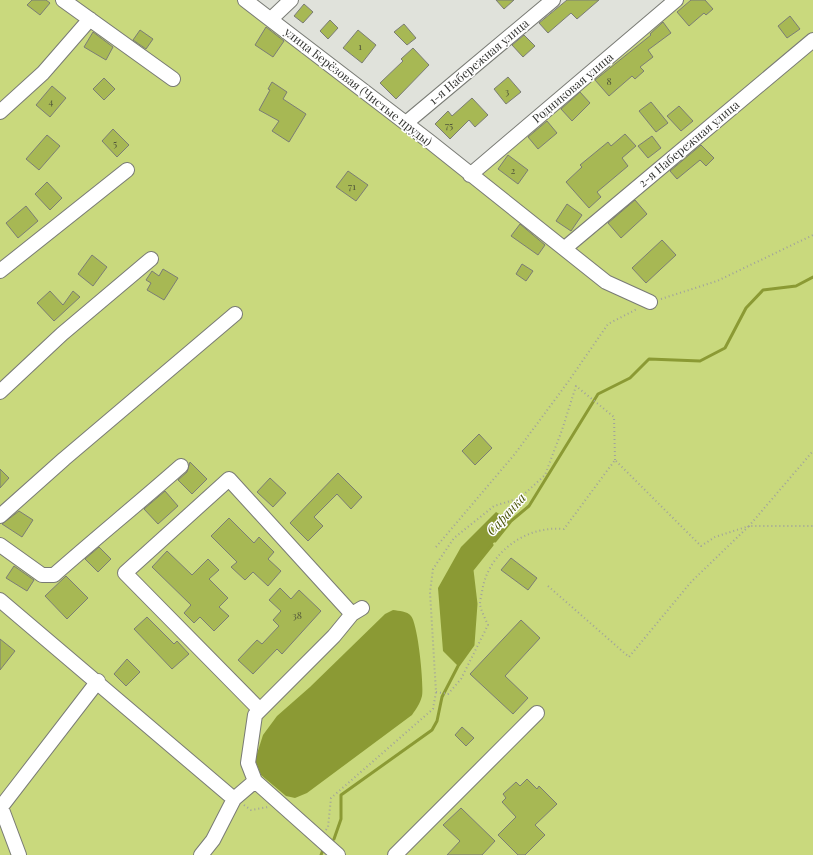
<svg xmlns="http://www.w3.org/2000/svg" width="813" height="855" font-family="'Playfair Display',serif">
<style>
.green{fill:#c9d97d}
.water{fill:#8b9a34}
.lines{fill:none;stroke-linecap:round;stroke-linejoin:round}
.stream{stroke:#8b9a34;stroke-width:3}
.building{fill:#a7b854;stroke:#7b7c76}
.minor-casing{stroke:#797b75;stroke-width:16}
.path{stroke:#a0a29c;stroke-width:2;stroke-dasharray:1 3;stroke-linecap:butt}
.minor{stroke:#fff;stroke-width:14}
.labels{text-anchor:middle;stroke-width:3;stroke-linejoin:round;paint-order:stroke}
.number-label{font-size:10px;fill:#50553a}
.street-label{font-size:12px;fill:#333431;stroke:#fff}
.water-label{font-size:13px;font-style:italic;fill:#4c560a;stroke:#fff}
</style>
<rect width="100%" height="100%" fill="#e0e2db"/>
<path class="green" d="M 0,0 L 245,0 L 470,175 L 676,0 L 813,0 L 813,855 L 0,855 Z"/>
<path class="water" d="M 496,512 L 511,521 L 472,570 L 476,604 L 473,645 L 458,666 L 443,651 L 438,588 L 461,547 Z
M 393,610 C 399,611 407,611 411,616 C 418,624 424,685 422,696 C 420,704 416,709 412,715 L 307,793 L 295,798 L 286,796 L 261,775 L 255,760 L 263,735 L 277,716 L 310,687 L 385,614 Z"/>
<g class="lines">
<path class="stream" d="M 495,541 L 511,521 L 529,506 L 598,394 L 630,378 L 649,359 L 700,361 L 725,348 L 746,308 L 763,290 L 796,286 L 813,277
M 334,839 L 341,819 L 341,795 L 432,730 L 437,721 L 442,697 L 458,666 L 473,645 L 476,604 L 472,570 L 492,545
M 321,855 L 323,850"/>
</g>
<path class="building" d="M 32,0 L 46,0 L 50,3 L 40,15 L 27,5 Z
M 496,0 L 514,0 L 504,9 Z
M 567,0 L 599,0 L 577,19 L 571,13 L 548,33 L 539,23 Z
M 691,0 L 705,0 L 713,9 L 706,15 L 704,13 L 689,26 L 677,12 Z
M 304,4 L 313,12 L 303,23 L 294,16 Z
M 790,16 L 800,29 L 787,38 L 778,26 Z
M 330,20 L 338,28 L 328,39 L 320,31 Z
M 663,22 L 671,33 L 648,50 L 653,57 L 640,67 L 644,71 L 635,79 L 632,76 L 609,96 L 595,80 L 651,35 L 650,34 Z
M 404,24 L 416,38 L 407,45 L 394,32 Z
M 266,27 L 284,41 L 273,57 L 255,45 Z
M 140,30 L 153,39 L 146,49 L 133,40 Z
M 358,30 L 376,45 L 362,63 L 343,48 Z
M 93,32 L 113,47 L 106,60 L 84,47 Z
M 524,35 L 535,46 L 523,57 L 512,45 Z
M 413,48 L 429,65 L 396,99 L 380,83 L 403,61 L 401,59 Z
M 508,77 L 521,92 L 506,104 L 494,89 Z
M 104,78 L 115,89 L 104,100 L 93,89 Z
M 272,82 L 287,92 L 283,99 L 306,114 L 289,142 L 272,131 L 279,121 L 259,110 L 270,90 L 268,89 Z
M 52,86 L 66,98 L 50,117 L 36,105 Z
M 580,92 L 590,103 L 572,121 L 561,109 Z
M 472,98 L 488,115 L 475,127 L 469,120 L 450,139 L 435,124 L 448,111 L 452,116 Z
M 651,102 L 668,123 L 656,132 L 639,111 Z
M 679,106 L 693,121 L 681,131 L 667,116 Z
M 547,121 L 557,133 L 538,149 L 528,137 Z
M 113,129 L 129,145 L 117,157 L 102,141 Z
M 625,134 L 636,146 L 622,158 L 628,166 L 597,192 L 601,197 L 589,208 L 566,182 L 582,167 L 580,165 L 608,142 L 611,146 Z
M 47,135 L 60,146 L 39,170 L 26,159 Z
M 652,136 L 661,148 L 648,158 L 638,146 Z
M 701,145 L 714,158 L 706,166 L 700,160 L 677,179 L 670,171 Z
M 508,155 L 528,170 L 518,184 L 498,169 Z
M 348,171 L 368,185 L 356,201 L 336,187 Z
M 47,182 L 62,198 L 50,210 L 35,194 Z
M 635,200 L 647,214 L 621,238 L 608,223 Z
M 567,204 L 582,215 L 571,231 L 556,221 Z
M 26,206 L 38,221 L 18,238 L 6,223 Z
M 520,224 L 545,245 L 538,255 L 511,236 Z
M 662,240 L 676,255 L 646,283 L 632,268 Z
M 92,255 L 107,267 L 93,286 L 78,274 Z
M 522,264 L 533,271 L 526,281 L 516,274 Z
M 163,269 L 178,278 L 164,300 L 147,290 L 151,283 L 146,280 L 152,271 L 159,276 Z
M 50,291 L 63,305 L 73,291 L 80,297 L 54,321 L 37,303 Z
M 479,434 L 492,448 L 475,465 L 462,451 Z
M 190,462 L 207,479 L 192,494 L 178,480 L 187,472 Z
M 0,469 L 9,478 L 0,488 Z
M 338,473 L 362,497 L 351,509 L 337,494 L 314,517 L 323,526 L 308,541 L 290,523 Z
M 270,478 L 286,493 L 273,507 L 257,492 Z
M 165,491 L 178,506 L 158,524 L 144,509 Z
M 19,511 L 33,520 L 22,537 L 2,524 Z
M 229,518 L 254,543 L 259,537 L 274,552 L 268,559 L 281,571 L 268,586 L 253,572 L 245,580 L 231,567 L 237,562 L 211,536 Z
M 99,547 L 111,559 L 98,572 L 85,559 Z
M 167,551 L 192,575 L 208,559 L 219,570 L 209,579 L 228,598 L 219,607 L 229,616 L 214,631 L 200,617 L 194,623 L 184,613 L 191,605 L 152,567 Z
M 511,558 L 537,578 L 528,590 L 501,570 Z
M 14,566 L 34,580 L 27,591 L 6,578 Z
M 66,576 L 88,598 L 67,619 L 45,596 Z
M 280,588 L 291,599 L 299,590 L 321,611 L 282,654 L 277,649 L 253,674 L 238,660 L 257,640 L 262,644 L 279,626 L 273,620 L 281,611 L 269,600 Z
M 147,617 L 174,644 L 177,641 L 189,654 L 172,669 L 134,629 Z
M 521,620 L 540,638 L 505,676 L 528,698 L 513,714 L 470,674 Z
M 0,639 L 15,651 L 0,670 Z
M 127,659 L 140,672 L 126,686 L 114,674 Z
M 462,727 L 474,738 L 466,746 L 455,735 Z
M 527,779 L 537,789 L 539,786 L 557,804 L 535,825 L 545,835 L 525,855 L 518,855 L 498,835 L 516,817 L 502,802 L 506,798 L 503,794 L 516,782 L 520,786 Z
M 461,808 L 495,841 L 482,855 L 447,855 L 460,841 L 443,825 Z"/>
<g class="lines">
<g class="minor-casing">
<path id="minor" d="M 63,0 L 173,79
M 245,0 L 429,141 L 606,282 L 650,302
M 271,19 L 291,0
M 0,112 L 43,73 L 90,19
M 406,123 L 553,0
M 470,175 L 676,0
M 565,248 L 813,40
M 0,271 L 127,170
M 0,392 L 62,334 L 151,259
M 0,516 L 64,459 L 235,314
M 0,545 L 42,575 L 54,575 C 96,538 139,503 181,466
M 0,600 L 234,799
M 260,710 L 125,573 L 229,479 L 352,614
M 19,855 L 1,807 L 98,681
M 201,855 L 213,840 L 234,799 L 255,781
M 338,855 L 255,781 L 248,763 L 255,715 L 334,636 L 352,614 L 362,608
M 395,855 L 537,713"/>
</g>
<path class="path" d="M 661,299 L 717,281 L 813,235
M 436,547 L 514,455 L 568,382 L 608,324 L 637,309
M 548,586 L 629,657 L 691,582 L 749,526 L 813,526
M 436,692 L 448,694 L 461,679 L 488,625 C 485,618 481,611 480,604 C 480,601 481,596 482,592 C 487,554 525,525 564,529 L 615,460 L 701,546 L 715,537 L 749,526 L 813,451
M 244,805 L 251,810 L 268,807
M 326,830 L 328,827 L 331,798 L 433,709 L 436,692 L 430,592 L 433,569 L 454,538 L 494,506 L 520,498 L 545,475 L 562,430 L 576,386 L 614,417 L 615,460"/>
<use href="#minor" class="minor"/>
</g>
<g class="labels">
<g class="number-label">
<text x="360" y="50">1</text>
<text x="609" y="85">8</text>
<text x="507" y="95">3</text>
<text x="51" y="105">4</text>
<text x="449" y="129">75</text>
<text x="115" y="147">5</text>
<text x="513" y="174">2</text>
<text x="352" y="190">71</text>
<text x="297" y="619">38</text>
</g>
<g class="street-label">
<text transform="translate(479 62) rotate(-40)" y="4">1-я Набережная улица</text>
<text transform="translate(358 87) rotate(38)" y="4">улица Берёзовая (Чистые пруды)</text>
<text transform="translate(573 88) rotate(-40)" y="4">Родниковая улица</text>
<text transform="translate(689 144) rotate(-40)" y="4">2-я Набережная улица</text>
</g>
<g class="water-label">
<text transform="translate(506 514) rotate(-48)" y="5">Саранка</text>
</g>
</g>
</svg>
